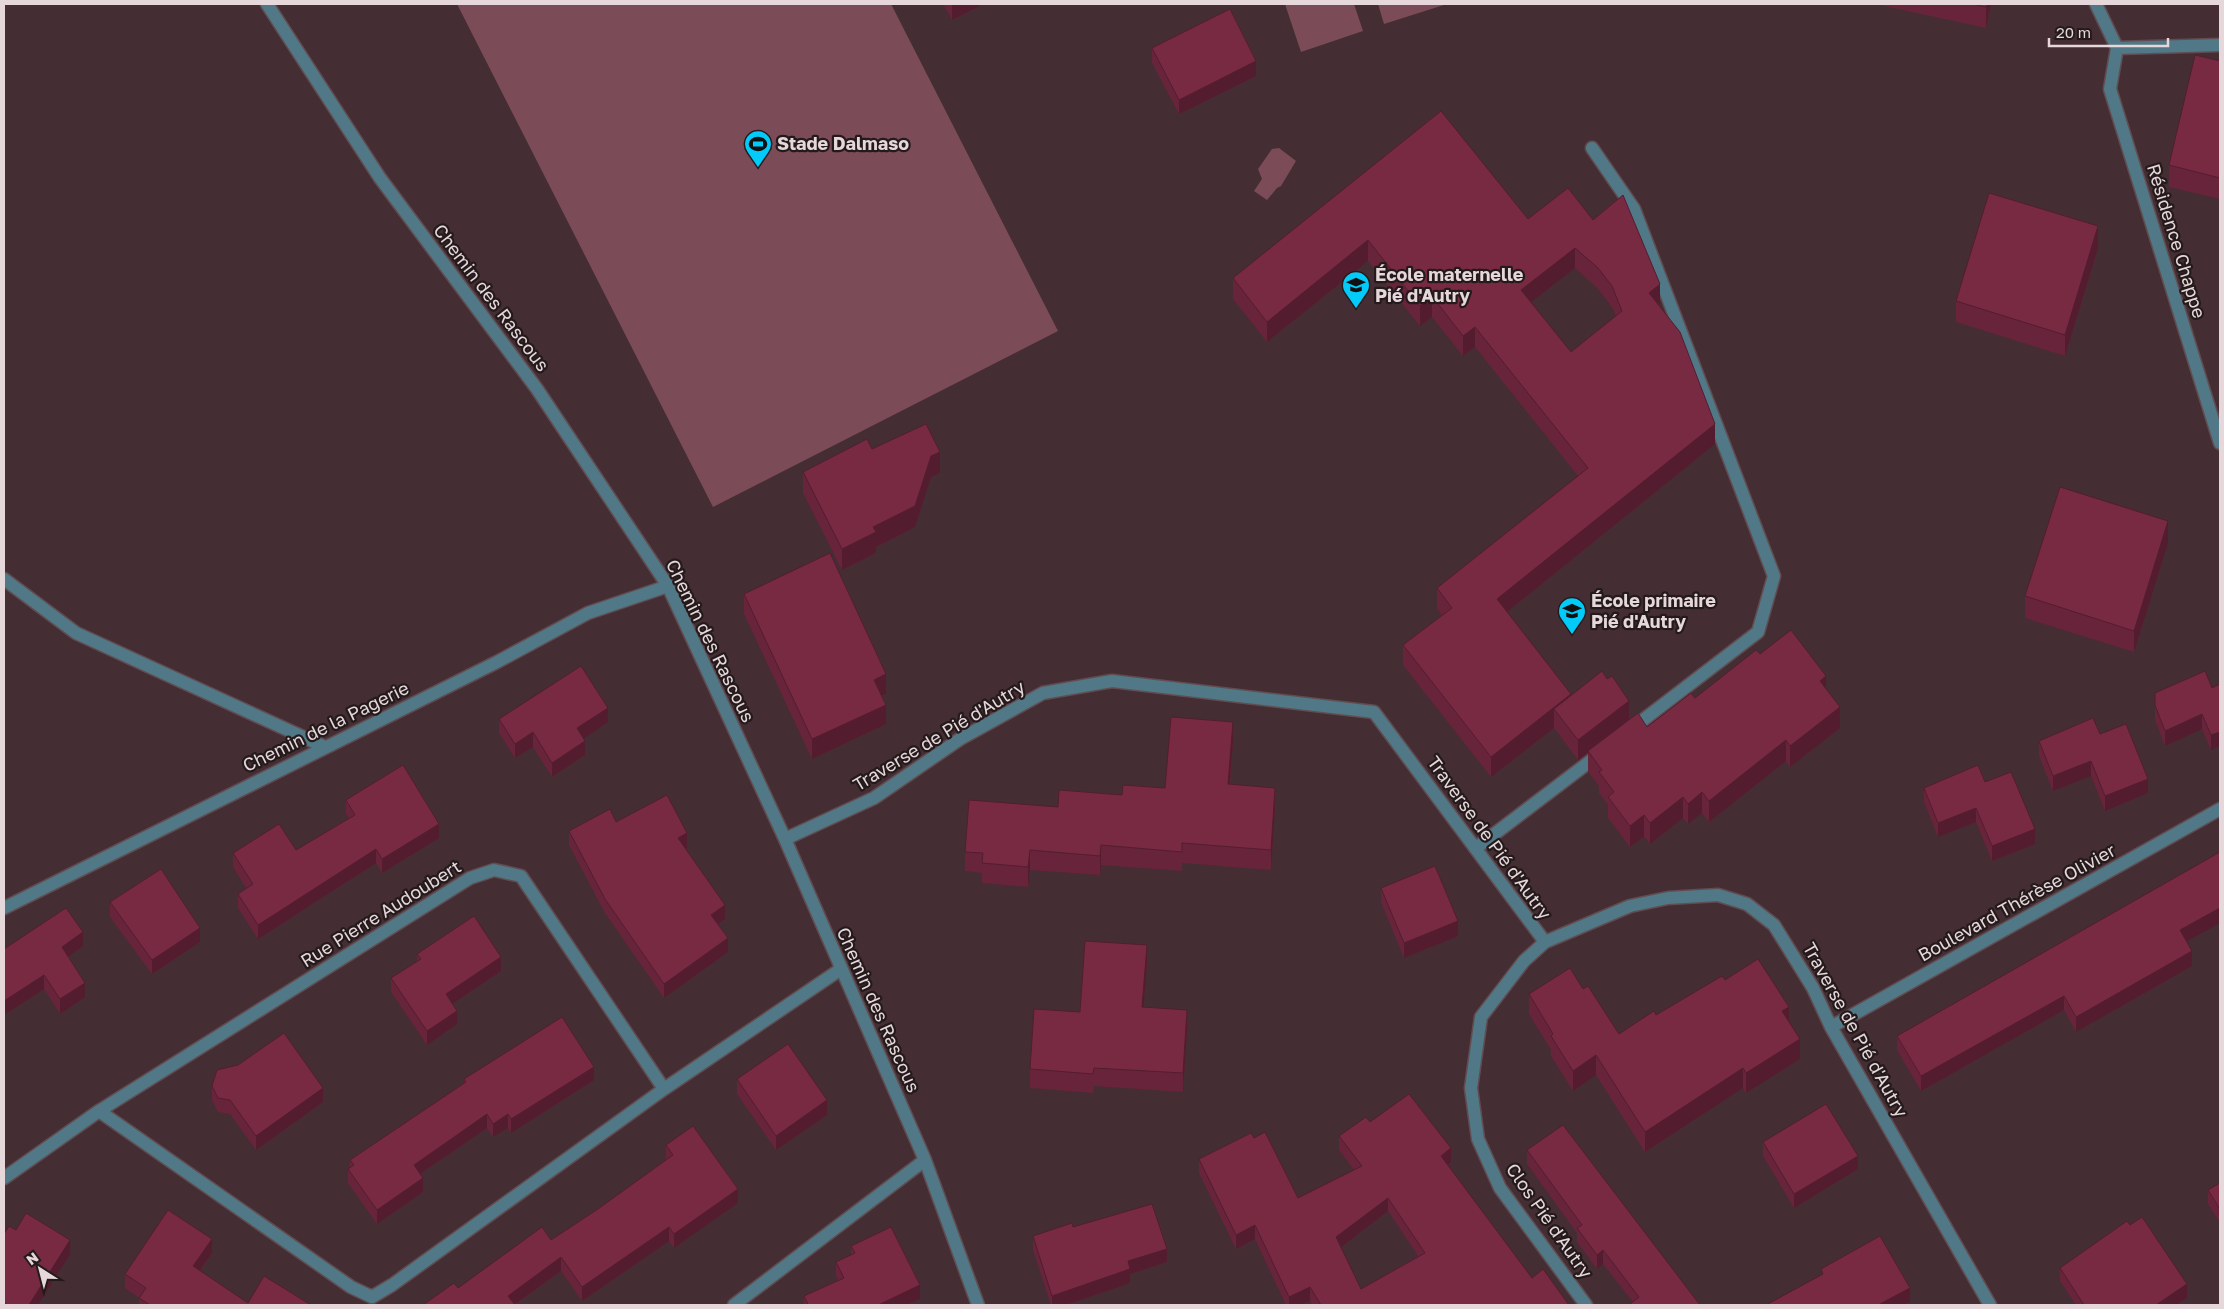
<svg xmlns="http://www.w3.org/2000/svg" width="2224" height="1309" font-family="'Golos Text',sans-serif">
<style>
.green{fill:#7c4b58}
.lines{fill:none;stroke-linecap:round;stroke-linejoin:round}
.minor-casing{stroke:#614d51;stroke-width:15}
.minor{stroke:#507886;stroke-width:12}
.wall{fill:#67243a;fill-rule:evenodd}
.shaded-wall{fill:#541d2f}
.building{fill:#782a43;stroke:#541d2f;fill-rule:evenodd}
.labels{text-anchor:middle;stroke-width:4.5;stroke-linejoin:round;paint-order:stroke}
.poi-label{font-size:18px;font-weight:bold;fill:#e6d8da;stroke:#241a1c;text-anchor:start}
.street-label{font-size:18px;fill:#e6d8da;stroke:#241a1c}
</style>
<rect width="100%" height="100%" fill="#442e33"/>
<path class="green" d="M 457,4 L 891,4 L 1058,331 L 713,507 Z
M 1285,4 L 1354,4 L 1363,31 L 1301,52 Z
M 1378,4 L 1447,4 L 1384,24 Z
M 1279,148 L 1296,161 L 1281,186 L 1277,188 L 1267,200 L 1254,191 L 1262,179 L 1258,169 L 1272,149 Z"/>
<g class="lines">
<g class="minor-casing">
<path id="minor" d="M 267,4 L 380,178 L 537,389 L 668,586 L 785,839 L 925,1160 L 978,1305
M 2096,4 L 2117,48 L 2220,45
M 2117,48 L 2110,89 L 2220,443
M 1592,148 L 1634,209 L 1774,576 L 1758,632 L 1630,730
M 4,579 L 76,633 L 325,747
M 785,839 L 874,798 L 960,739 L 1043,693 L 1112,681 L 1374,712 L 1545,942 L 1630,906 L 1668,898 L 1718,895 L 1747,904 L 1774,925 L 1813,988 L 1831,1027 L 1990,1305
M 1476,848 L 1601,753
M 4,908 L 497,662 L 588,613 L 668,586
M 1545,942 L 1524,961 L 1481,1017 L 1471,1088 L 1478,1139 L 1500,1188 L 1586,1305
M 1831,1027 L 2220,809
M 99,1111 L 351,1287 L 372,1297 L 392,1285 L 664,1089 L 841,969
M 4,1178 L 99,1111 L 470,878 L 494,870 L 521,876 L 664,1089
M 734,1305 L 925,1160"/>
</g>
<use href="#minor" class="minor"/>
</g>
<path class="wall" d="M 943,4 L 980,4 L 980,6 L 952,20 Z
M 1875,4 L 1991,4 L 1986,28 Z
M 1152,48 L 1256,76 L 1179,114 L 1152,63 Z
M 2220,61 L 2220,199 L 2169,187 L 2169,165 Z
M 1441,111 L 1528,219 L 1568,188 L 1660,304 L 1659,305 L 1715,444 L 1507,612 L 1571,695 L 1629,720 L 1647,727 L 1695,698 L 1760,654 L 1826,689 L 1840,728 L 1790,767 L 1786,761 L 1709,822 L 1702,813 L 1688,824 L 1683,818 L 1650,844 L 1644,836 L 1630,847 L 1608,818 L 1608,805 L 1599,793 L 1599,786 L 1588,772 L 1588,752 L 1578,760 L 1554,728 L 1491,777 L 1403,665 L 1403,645 L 1442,615 L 1437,609 L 1437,588 L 1578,476 L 1475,347 L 1463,356 L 1432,317 L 1420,326 L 1368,261 L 1267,342 L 1233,299 L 1233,278 ZM 1575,268 L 1598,289 L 1612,307 L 1616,316 L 1571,352 L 1531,302 Z
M 2098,248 L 2065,356 L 1956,322 L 1956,301 Z
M 872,449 L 940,473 L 931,477 L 915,527 L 876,547 L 876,553 L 842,570 L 803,493 L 803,472 Z
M 2168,543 L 2134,652 L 2025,618 L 2025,596 Z
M 744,594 L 886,694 L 882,696 L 886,724 L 812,759 L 744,614 Z
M 2212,688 L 2211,750 L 2202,729 L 2165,746 L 2155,720 L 2155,693 Z
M 499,719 L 608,722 L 583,738 L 585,755 L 552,777 L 533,747 L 515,758 L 499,733 Z
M 2100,734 L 2148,793 L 2105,811 L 2091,776 L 2053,791 L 2039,756 L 2039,741 Z
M 1233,741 L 1230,785 L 1275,807 L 1271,870 L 1182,863 L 1182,871 L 1101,865 L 1100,875 L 1030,870 L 1028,887 L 982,883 L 982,873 L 965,871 L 965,852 L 1058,807 L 1165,788 Z
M 1985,782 L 2035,844 L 1992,861 L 1976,822 L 1938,837 L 1924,802 L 1924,788 Z
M 346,800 L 439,838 L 382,873 L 376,863 L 258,939 L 238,908 L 238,894 L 246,888 L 233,867 L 233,853 L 296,850 L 349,818 L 346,814 Z
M 616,822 L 687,848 L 685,848 L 725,919 L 718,924 L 728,952 L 664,998 L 605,913 L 569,845 L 569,831 Z
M 1381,888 L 1458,936 L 1404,958 L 1381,902 Z
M 110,902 L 200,942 L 152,974 L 110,917 Z
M 2186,941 L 2192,966 L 2076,1032 L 2064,1010 L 1921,1091 L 1897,1050 L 1897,1036 Z
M 83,946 L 68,956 L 85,997 L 60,1014 L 44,989 L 4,1015 L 4,949 Z
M 417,954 L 501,971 L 452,1004 L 457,1024 L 427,1045 L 391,992 L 391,978 L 417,961 Z
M 1147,964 L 1143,1007 L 1187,1029 L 1183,1092 L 1094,1086 L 1093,1093 L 1030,1088 L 1030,1069 L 1080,1012 Z
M 1725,980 L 1789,1022 L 1800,1059 L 1746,1093 L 1743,1088 L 1645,1152 L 1596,1075 L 1573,1091 L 1551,1056 L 1551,1050 L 1529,1014 L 1529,994 L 1583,989 L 1619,1034 Z
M 464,1079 L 594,1080 L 511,1133 L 508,1128 L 493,1137 L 487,1128 L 420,1174 L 423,1192 L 377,1224 L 348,1183 L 348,1169 L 350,1168 L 350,1160 L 464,1083 Z
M 737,1079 L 827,1115 L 776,1150 L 737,1094 Z
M 212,1086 L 323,1102 L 256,1150 L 230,1114 L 218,1112 L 212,1100 Z
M 1370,1122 L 1451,1162 L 1447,1165 L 1532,1278 L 1569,1305 L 1312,1305 L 1310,1301 L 1300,1305 L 1286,1305 L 1255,1239 L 1236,1249 L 1199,1173 L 1199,1159 L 1254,1138 L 1298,1198 L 1354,1170 L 1339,1150 L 1339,1136 ZM 1388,1211 L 1418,1256 L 1361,1289 L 1341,1247 Z
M 1763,1142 L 1858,1169 L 1794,1208 L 1763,1156 Z
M 666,1145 L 738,1203 L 674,1248 L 669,1241 L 582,1301 L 561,1271 L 515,1305 L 458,1288 L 551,1240 L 598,1209 L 666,1160 Z
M 1527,1150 L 1700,1305 L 1633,1302 L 1603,1264 L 1597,1269 L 1577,1242 L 1577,1233 L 1527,1164 Z
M 2220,1183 L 2220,1223 L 2208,1204 L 2208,1190 Z
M 1073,1227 L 1167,1262 L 1130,1274 L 1130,1283 L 1066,1305 L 1051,1305 L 1033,1250 L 1033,1236 Z
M 851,1246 L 920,1299 L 906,1305 L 804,1305 L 804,1296 L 838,1280 L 836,1275 L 836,1262 L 851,1255 Z
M 212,1253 L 200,1271 L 248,1303 L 311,1305 L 139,1305 L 139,1298 L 125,1288 L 125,1274 Z
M 2060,1268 L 2187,1298 L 2176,1305 L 2076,1305 L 2060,1281 Z"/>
<path class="shaded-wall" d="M 952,4 L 980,4 L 980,6 L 952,20 Z
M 1987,4 L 1991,4 L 1986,28 L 1986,7 Z
M 1256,61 L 1256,76 L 1179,114 L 1179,100 Z
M 2098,226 L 2098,248 L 2065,356 L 2065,335 Z
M 1368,240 L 1368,261 L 1267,342 L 1267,322 Z
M 1575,248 L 1575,268 L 1521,310 L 1521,290 Z
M 1660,284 L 1660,304 L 1649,313 L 1649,293 Z
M 1432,296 L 1432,317 L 1420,326 L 1420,306 Z
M 1475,327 L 1475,347 L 1463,356 L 1463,336 Z
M 1715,424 L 1715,444 L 1497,620 L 1497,599 Z
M 940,452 L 940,473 L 931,477 L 915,527 L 876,547 L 876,553 L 842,570 L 842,549 L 873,527 L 931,456 Z
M 2168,521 L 2168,543 L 2134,652 L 2134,631 Z
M 886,674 L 886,694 L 874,699 L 874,680 Z
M 1826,676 L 1826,697 L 1820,681 Z
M 1571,694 L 1571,714 L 1554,709 L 1554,728 L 1491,777 L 1491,757 Z
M 1629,701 L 1629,721 L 1578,760 L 1578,740 Z
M 886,705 L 886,724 L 812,759 L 812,739 Z
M 1840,707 L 1840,728 L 1790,767 L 1790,746 Z
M 608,708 L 608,722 L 577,743 L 577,728 Z
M 2202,714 L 2202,729 L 2165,746 L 2165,731 Z
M 1233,722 L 1233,741 L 1228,804 L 1228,784 Z
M 533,732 L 533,747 L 515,758 L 515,744 Z
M 2220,732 L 2220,746 L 2211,750 L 2211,735 Z
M 1786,740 L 1786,761 L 1709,822 L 1709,801 Z
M 585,741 L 585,755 L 552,777 L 552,763 Z
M 2091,761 L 2091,776 L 2053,791 L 2053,776 Z
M 2148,779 L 2148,793 L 2105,811 L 2105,796 Z
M 1275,788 L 1275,807 L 1271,870 L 1271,850 Z
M 1702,792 L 1702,813 L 1688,824 L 1688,804 Z
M 1683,797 L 1683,818 L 1650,844 L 1650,823 Z
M 1976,808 L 1976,822 L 1938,837 L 1938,823 Z
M 1644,815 L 1644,836 L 1630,847 L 1630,826 Z
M 439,824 L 439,838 L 382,873 L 382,859 Z
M 2035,829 L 2035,844 L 1992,861 L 1992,846 Z
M 687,833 L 687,848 L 678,852 L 678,838 Z
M 1101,845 L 1101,865 L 1100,875 L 1100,856 Z
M 376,849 L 376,863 L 258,939 L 258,925 Z
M 1030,850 L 1030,870 L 1028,887 L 1028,867 Z
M 725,905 L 725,919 L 711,929 L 711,915 Z
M 2220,908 L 2220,923 L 2180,945 L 2180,930 Z
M 1458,921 L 1458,936 L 1404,958 L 1404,943 Z
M 200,928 L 200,942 L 152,974 L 152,960 Z
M 83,932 L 83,946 L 62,961 L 62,947 Z
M 728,938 L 728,952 L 664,998 L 664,984 Z
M 1147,945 L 1147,964 L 1142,1026 L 1142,1007 Z
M 2192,951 L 2192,966 L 2076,1032 L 2076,1017 Z
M 501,957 L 501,971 L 446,1008 L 446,994 Z
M 44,975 L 44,989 L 4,1015 L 4,1001 Z
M 85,983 L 85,997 L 60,1014 L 60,999 Z
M 2064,996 L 2064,1010 L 1921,1091 L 1921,1076 Z
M 1789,1007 L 1789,1027 L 1782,1011 Z
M 1187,1010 L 1187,1029 L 1183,1092 L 1183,1073 Z
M 457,1011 L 457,1024 L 427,1045 L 427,1031 Z
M 1800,1039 L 1800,1059 L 1746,1093 L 1746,1073 Z
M 1596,1055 L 1596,1075 L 1573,1091 L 1573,1071 Z
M 594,1067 L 594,1080 L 511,1133 L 511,1119 Z
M 1743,1068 L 1743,1088 L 1645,1152 L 1645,1132 Z
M 323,1088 L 323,1102 L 256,1150 L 256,1136 Z
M 827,1100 L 827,1115 L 776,1150 L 776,1136 Z
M 487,1114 L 487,1128 L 414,1178 L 414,1165 Z
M 508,1114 L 508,1128 L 493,1137 L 493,1124 Z
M 1451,1148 L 1451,1162 L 1441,1170 L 1441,1156 Z
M 1858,1156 L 1858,1169 L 1794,1208 L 1794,1194 Z
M 423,1178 L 423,1192 L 377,1224 L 377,1210 Z
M 738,1189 L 738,1203 L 674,1248 L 674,1234 Z
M 1388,1198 L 1388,1211 L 1336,1251 L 1336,1237 Z
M 1255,1225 L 1255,1239 L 1236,1249 L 1236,1235 Z
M 669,1227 L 669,1241 L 582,1301 L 582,1287 Z
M 212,1239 L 212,1253 L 193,1280 L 193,1266 Z
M 70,1240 L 70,1254 L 38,1305 L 29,1305 Z
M 1167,1249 L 1167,1262 L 1130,1274 L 1130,1283 L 1066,1305 L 1052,1305 L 1052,1296 L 1128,1261 Z
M 1603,1250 L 1603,1264 L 1597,1269 L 1597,1255 Z
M 561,1257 L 561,1271 L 514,1305 L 508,1296 Z
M 2187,1284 L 2187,1298 L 2176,1305 L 2156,1305 Z
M 920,1285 L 920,1299 L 906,1305 L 878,1305 Z
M 1310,1287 L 1310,1301 L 1300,1305 L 1289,1305 L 1289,1297 Z
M 1910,1288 L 1910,1302 L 1903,1305 L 1878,1305 Z"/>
<path class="building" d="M 1972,4 L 1987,4 L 1986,7 Z
M 1230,9 L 1256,61 L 1179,100 L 1152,48 Z
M 2195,55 L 2220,61 L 2220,178 L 2169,165 Z
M 1441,111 L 1528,219 L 1568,188 L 1593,220 L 1623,195 L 1660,284 L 1649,293 L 1680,332 L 1715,424 L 1497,599 L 1571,694 L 1491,757 L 1403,645 L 1452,608 L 1437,588 L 1588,468 L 1475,327 L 1463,336 L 1432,296 L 1420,306 L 1368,240 L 1267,322 L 1233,278 ZM 1575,248 L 1598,268 L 1612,286 L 1622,311 L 1571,352 L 1521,290 Z
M 1989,193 L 2098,226 L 2065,335 L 1956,301 Z
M 926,424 L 940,452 L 931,456 L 915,506 L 873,527 L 876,532 L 842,549 L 803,472 L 867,439 L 872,449 Z
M 2060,487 L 2168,521 L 2134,631 L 2025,596 Z
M 830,553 L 886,674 L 874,680 L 886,705 L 812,739 L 744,594 Z
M 1791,630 L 1826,676 L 1820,681 L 1840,707 L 1790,746 L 1786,740 L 1709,801 L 1702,792 L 1688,804 L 1683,797 L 1650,823 L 1644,815 L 1630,826 L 1608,797 L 1614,792 L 1599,772 L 1602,770 L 1588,751 L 1638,713 L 1647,727 L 1691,693 L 1695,698 L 1756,650 L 1760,654 Z
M 581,666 L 608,708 L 577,728 L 585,741 L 552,763 L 533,732 L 515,744 L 499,719 Z
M 1602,671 L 1607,679 L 1612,676 L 1629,701 L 1578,740 L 1554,709 Z
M 2205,671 L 2212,688 L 2220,684 L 2220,732 L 2211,735 L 2202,714 L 2165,731 L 2155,705 L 2155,693 Z
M 1171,717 L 1233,722 L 1228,784 L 1275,788 L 1271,850 L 1182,843 L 1182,852 L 1101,845 L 1100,856 L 1030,850 L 1028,867 L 982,863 L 983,853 L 965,852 L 969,800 L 1058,807 L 1059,790 L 1122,795 L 1123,785 L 1165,788 Z
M 2093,718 L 2100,734 L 2126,724 L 2148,779 L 2105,796 L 2091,761 L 2053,776 L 2039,741 Z
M 403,765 L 439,824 L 382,859 L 376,849 L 258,925 L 238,894 L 253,884 L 233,853 L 279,824 L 296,850 L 355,815 L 346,800 Z
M 1978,765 L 1985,782 L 2011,772 L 2035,829 L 1992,846 L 1976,808 L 1938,823 L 1924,788 Z
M 667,795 L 687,833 L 678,838 L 725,905 L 711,915 L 728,938 L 664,984 L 605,899 L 569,831 L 610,809 L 616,822 Z
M 2220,852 L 2220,908 L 2180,930 L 2192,951 L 2076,1017 L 2064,996 L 1921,1076 L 1897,1036 Z
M 1435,866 L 1458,921 L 1404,943 L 1381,888 Z
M 161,869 L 200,928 L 152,960 L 110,902 Z
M 66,908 L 83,932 L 62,947 L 85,983 L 60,999 L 44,975 L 4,1001 L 4,949 Z
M 474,916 L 501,957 L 446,994 L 457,1011 L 427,1031 L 391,978 L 421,959 L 417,954 Z
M 1085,941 L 1147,945 L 1142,1007 L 1187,1010 L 1183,1073 L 1094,1068 L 1093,1074 L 1030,1069 L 1034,1009 L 1080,1012 Z
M 1758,959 L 1789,1007 L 1782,1011 L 1800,1039 L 1746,1073 L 1743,1068 L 1645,1132 L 1596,1055 L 1573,1071 L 1551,1036 L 1553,1034 L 1529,994 L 1570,968 L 1583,989 L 1588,986 L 1619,1034 L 1654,1011 L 1656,1015 L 1722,976 L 1725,980 Z
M 562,1017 L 594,1067 L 511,1119 L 508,1114 L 493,1124 L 487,1114 L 414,1165 L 423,1178 L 377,1210 L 348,1169 L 354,1165 L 350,1160 L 466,1082 L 464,1079 Z
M 284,1033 L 323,1088 L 256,1136 L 230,1100 L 218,1098 L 212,1086 L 217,1070 L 238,1065 Z
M 788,1044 L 827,1100 L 776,1136 L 737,1079 Z
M 1409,1094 L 1451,1148 L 1441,1156 L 1532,1278 L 1543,1269 L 1569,1305 L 1321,1305 L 1310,1287 L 1289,1297 L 1255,1225 L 1236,1235 L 1199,1159 L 1251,1133 L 1254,1138 L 1265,1132 L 1298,1198 L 1362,1166 L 1339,1136 L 1366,1117 L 1370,1122 ZM 1388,1198 L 1425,1253 L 1361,1289 L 1336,1237 Z
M 1826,1104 L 1858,1156 L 1794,1194 L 1763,1142 Z
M 1563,1125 L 1700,1305 L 1629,1305 L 1639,1297 L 1603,1250 L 1597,1255 L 1577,1228 L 1582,1225 L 1527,1150 Z
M 693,1126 L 738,1189 L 674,1234 L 669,1227 L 582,1287 L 561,1257 L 508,1296 L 515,1305 L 423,1305 L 454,1283 L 458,1288 L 542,1227 L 551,1240 L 598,1209 L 673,1155 L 666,1145 Z
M 2220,1183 L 2220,1209 L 2208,1190 Z
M 1152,1204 L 1167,1249 L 1128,1261 L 1130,1269 L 1052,1296 L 1033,1236 L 1072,1223 L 1073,1227 Z
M 168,1210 L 212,1239 L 193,1266 L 248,1303 L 264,1276 L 311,1305 L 150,1305 L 139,1298 L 146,1288 L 125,1274 Z
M 26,1213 L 70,1240 L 29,1305 L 8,1305 L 4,1303 L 4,1234 L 9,1226 L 16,1230 Z
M 2142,1217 L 2187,1284 L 2156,1305 L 2084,1305 L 2060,1268 L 2127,1221 L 2130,1225 Z
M 891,1227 L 920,1285 L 878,1305 L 806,1305 L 808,1304 L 804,1296 L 844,1278 L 836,1262 L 855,1253 L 851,1246 Z
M 1880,1236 L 1910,1288 L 1878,1305 L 1766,1305 L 1823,1274 L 1821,1269 Z"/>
<defs>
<g id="stadium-pin" transform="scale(1.4375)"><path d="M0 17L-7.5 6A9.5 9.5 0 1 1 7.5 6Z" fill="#03cbf9" stroke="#241a1c"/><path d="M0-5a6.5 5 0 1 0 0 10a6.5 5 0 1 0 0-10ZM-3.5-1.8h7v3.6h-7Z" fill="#111"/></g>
<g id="school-pin" transform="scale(1.4375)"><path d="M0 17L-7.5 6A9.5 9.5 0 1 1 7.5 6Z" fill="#03cbf9" stroke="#241a1c"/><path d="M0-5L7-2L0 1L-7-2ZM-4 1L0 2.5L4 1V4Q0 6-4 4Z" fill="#111"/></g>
</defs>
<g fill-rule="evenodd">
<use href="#stadium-pin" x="758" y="144"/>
<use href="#school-pin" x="1356" y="285"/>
<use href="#school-pin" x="1572" y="611"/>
</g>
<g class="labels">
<g class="poi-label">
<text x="777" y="150">Stade Dalmaso</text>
<text x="1375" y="281">École maternelle<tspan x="1375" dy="21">Pié d'Autry</tspan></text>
<text x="1591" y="607">École primaire<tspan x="1591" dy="21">Pié d'Autry</tspan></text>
</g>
<g class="street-label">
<text transform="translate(2176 241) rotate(73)" y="6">Résidence Chappe</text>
<text transform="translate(491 298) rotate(53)" y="6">Chemin des Rascous</text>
<text transform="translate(710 641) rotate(64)" y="6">Chemin des Rascous</text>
<text transform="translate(326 727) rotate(-26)" y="6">Chemin de la Pagerie</text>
<text transform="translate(939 736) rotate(-31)" y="6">Traverse de Pié d'Autry</text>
<text transform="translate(1489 838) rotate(54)" y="6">Traverse de Pié d'Autry</text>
<text transform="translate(2017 903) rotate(-29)" y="6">Boulevard Thérèse Olivier</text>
<text transform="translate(381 914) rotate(-32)" y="6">Rue Pierre Audoubert</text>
<text transform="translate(878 1010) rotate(66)" y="6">Chemin des Rascous</text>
<text transform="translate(1855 1030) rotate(61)" y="6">Traverse de Pié d'Autry</text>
<text transform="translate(1549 1221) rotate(55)" y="6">Clos Pié d'Autry</text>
</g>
</g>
<rect width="2224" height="1309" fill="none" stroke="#e6d8da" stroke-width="10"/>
<g transform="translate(40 1269) rotate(324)" stroke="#241a1c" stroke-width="4" paint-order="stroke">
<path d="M0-4L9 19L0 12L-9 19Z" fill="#e6d8da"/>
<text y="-8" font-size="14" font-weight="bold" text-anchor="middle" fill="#e6d8da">N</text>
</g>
<path d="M2049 38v8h119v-8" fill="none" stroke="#e6d8da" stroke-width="2.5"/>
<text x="2056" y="38" font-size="15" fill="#e6d8da" stroke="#241a1c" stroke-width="4" paint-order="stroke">20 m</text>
</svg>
